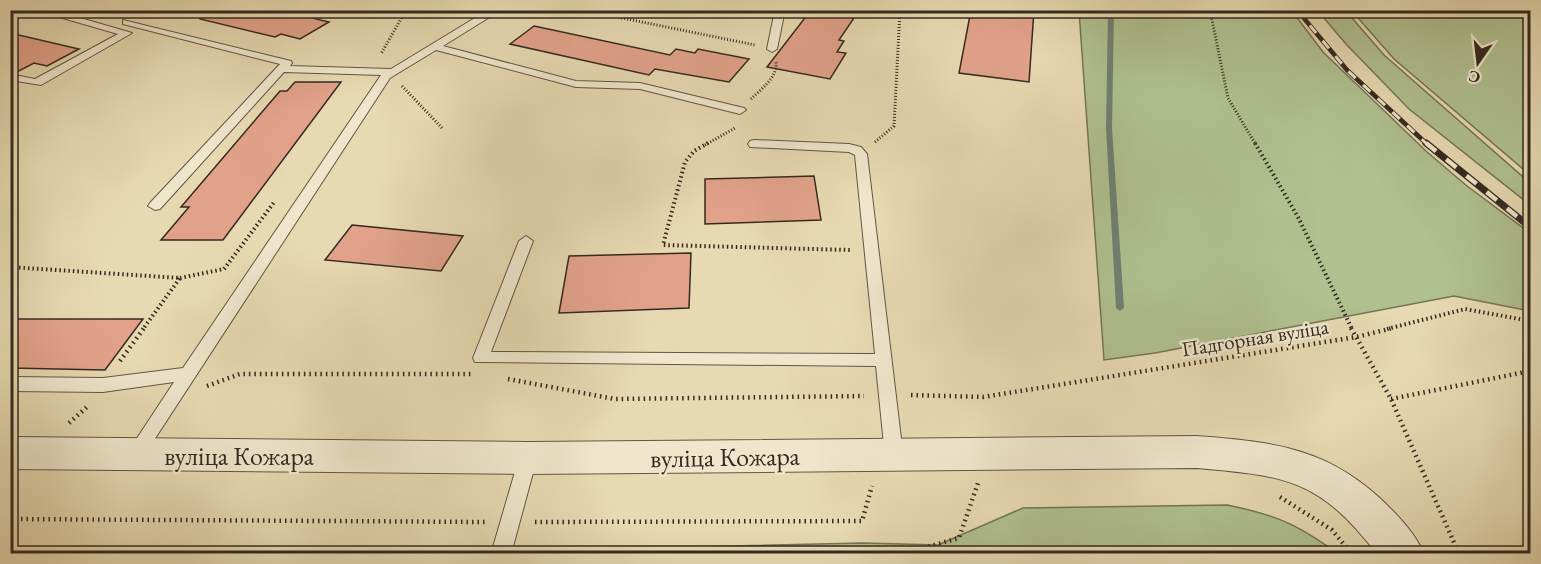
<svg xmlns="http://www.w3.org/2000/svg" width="1541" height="564" font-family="'EB Garamond',serif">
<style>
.green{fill:#b0c08f;stroke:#727558;stroke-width:1.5}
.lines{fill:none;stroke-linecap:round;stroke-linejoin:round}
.stream{fill:#6f8073;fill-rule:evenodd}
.building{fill:#e1a289;stroke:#342a21;stroke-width:1.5}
.service-casing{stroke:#615645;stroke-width:2}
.minor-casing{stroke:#615645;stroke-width:2}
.path-far2{stroke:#342a21;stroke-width:3;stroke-dasharray:1 2;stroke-linecap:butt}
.path-far1{stroke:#342a21;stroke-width:4;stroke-dasharray:1.5 3;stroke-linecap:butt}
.path{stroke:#342a21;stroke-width:4.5;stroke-dasharray:1.5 4;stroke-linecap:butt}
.service{fill:#efe6cc;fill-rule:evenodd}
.minor{fill:#efe6cc;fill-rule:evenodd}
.rail-far1-casing{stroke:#342a21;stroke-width:4.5}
.rail-casing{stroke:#342a21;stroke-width:7}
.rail-far1{stroke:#efe6cc;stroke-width:3;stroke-dasharray:10;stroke-linecap:butt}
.rail{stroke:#efe6cc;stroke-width:4.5;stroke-dasharray:13;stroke-linecap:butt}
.labels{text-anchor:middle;stroke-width:5;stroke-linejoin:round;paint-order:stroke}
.street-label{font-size:21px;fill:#342a21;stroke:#efe6cc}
.near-street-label{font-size:26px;fill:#342a21;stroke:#efe6cc}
</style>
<rect width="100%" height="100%" fill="#e7d9b1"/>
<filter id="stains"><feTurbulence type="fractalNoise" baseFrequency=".00333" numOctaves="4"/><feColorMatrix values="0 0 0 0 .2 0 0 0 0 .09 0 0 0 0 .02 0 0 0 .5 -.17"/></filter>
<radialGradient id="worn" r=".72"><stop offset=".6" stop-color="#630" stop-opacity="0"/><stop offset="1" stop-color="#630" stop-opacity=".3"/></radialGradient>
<path class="green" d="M 1079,11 L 1292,11 L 1323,52 L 1427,152 L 1467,186 L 1530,233 L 1530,308 L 1525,310 L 1454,296 L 1155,353 L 1104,360 Z
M 1318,11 L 1346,11 L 1384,55 L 1530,183 L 1530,205 L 1409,109 L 1346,44 Z
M 1352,11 L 1530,11 L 1530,175 L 1394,59 Z
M 1227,505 C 1276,515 1297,524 1337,553 L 681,553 L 683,547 L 863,543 L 938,545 L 1023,508 Z"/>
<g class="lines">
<path class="stream" d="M 1108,10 L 1114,10 L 1112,128 L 1124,308 L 1120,311 L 1116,308 L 1106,128 Z"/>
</g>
<path class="building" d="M 201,10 L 280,10 L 329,22 L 300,39 L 281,34 L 275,37 L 200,19 Z
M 811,10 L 849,10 L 845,16 L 854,18 L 839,40 L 844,41 L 837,52 L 846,53 L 830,79 L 767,67 Z
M 971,10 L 1034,10 L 1029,82 L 959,73 Z
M 534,26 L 670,55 L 676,49 L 695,53 L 698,49 L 749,59 L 729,82 L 655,69 L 649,75 L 510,44 Z
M 10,33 L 79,49 L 47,66 L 34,63 L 15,73 L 10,72 Z
M 295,82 L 341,82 L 223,240 L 161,240 L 189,207 L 181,207 L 280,91 L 287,91 Z
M 814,176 L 821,220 L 705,224 L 705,179 Z
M 352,225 L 463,236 L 441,271 L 325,260 Z
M 691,253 L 689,308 L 559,313 L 569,256 Z
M 10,319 L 143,319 L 105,370 L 10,368 Z"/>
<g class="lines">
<g class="service-casing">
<path id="service" d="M 35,10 L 53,10 L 132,33 L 41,85 L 10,80 L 10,74 L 35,79 L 118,34 Z
M 488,10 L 501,10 L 443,46 L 576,81 L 640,83 L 744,108 L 746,110 L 740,114 L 640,89 L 576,87 L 436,50 L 390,78 L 141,460 L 135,463 L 129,460 L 126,455 L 174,382 L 103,392 L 10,391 L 10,377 L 103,378 L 183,368 L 381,75 L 284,72 L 160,209 L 155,210 L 148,206 L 150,203 L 280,64 L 123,24 L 123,20 L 291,61 L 292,63 L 290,66 L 391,69 Z
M 775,10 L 785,10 L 777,49 L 772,52 L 767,49 Z
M 754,140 L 849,144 L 861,147 L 867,154 L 903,455 L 900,460 L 894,463 L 888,460 L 885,455 L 876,366 L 475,362 L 473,358 L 519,241 L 526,236 L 533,241 L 491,352 L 875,354 L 855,155 L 849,152 L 750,147 L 748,144 L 750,141 Z
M 528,450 L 534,453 L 537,458 L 511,554 L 491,554 L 519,458 L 522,453 Z"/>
</g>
<g class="minor-casing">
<path id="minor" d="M 1197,436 C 1275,442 1330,448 1388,506 C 1402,520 1416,535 1424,554 L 1377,554 C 1319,479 1287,476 1197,468 L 528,474 L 10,469 L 10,437 L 528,442 Z"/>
</g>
<path class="path-far2" d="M 377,10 L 402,17 L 381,54
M 583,10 L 755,45
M 1210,10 L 1228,98 L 1256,145
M 402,86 L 443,129
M 751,99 C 761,89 778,77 776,62
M 875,142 L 894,126 L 900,10
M 705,145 L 735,128"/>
<path class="path-far1" d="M 708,143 L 694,151 L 685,162 L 663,245 L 850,250
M 1255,143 L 1298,217 L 1352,329
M 10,267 L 180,278 L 143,329
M 180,278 L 224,269 L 275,201
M 1387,329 L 1465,309 L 1530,321"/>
<path class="path" d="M 1351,328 L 1391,399 L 1459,554
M 120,361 L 144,328
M 508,379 L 615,399 L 864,396
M 207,386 L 240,374 L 471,374
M 911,395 L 983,397 L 1356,337 L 1393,328
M 1391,399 L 1530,371
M 69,423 L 88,406
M 10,492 L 17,482
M 1280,497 L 1332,530 L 1352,554
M 10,519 L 485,522
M 535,522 L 862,521 L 872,486
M 902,554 L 959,538 L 978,483"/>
<use href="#service" class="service"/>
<use href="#minor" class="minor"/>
<g class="rail-far1-casing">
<path id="rail-far1" d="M 1297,10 L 1347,70 L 1428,145"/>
</g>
<g class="rail-casing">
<path id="rail" d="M 1426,143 L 1530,227"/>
</g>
<use href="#rail-far1" class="rail-far1"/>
<use href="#rail" class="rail"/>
</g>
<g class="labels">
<g class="street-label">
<text transform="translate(1255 338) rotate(-9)" y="7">Падгорная вуліца</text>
</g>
<g class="near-street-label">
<text x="239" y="465">вуліца Кожара</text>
<text transform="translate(725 457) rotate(-1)" y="9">вуліца Кожара</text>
</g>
</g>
<rect width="1541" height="564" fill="none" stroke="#e7d9b1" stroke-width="36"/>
<rect x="12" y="12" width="1517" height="540" fill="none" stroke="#342a21" stroke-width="3"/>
<rect x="18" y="18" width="1505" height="528" fill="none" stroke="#342a21" stroke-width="1.5"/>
<g transform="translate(1478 63) rotate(194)" stroke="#efe6cc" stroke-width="4.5" paint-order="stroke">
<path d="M0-4.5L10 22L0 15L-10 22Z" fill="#342a21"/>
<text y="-9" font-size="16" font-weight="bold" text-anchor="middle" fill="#342a21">С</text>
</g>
<rect width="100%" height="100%" filter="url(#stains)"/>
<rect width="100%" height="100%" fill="url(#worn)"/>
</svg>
